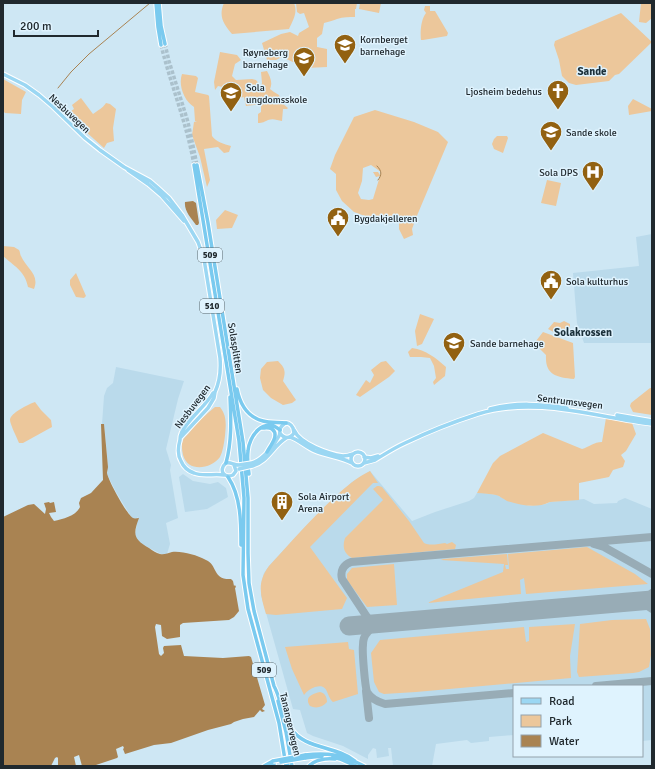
<svg xmlns="http://www.w3.org/2000/svg" width="655" height="769" font-family="Signika,sans-serif">
<style>
.built{fill:#badaeb}
.green{fill:#ecc79b;fill-rule:evenodd}
.water{fill:#a98352}
.lines{fill:none;stroke-linecap:round;stroke-linejoin:round}
.stream{stroke:#a98352;stroke-width:1}
.taxiway{stroke:#98acb6;stroke-width:8}
.runway{stroke:#98acb6;stroke-width:19}
.trunk-tunnel{stroke:#abc1cc;stroke-width:3.5;stroke-dasharray:3.5 2;stroke-linecap:butt}
.primary-casing{stroke:#fff;stroke-width:5.5}
.trunk-casing{stroke:#fff;stroke-width:5.5}
.primary{stroke:#9bd7f3;stroke-width:3.5}
.trunk{stroke:#7acaef;stroke-width:3.5}
.primary-bridge-casing{stroke:#fff;stroke-width:5.5;stroke-linecap:butt}
.trunk-bridge-casing{stroke:#fff;stroke-width:5.5;stroke-linecap:butt}
.primary-bridge{stroke:#9bd7f3;stroke-width:3.5}
.trunk-bridge{stroke:#7acaef;stroke-width:3.5}
.labels{text-anchor:middle;stroke-width:3;stroke-linejoin:round;paint-order:stroke}
.shield{fill:#dff3fe;stroke:#59666c;stroke-width:1}
.shield-label{font-size:9px;font-weight:bold;fill:#20292e}
.poi-label{font-size:10px;fill:#20292e;stroke:#dff3fe;text-anchor:start}
.street-label{font-size:10px;fill:#20292e;stroke:#dff3fe}
.neighbourhood-label{font-size:11px;font-weight:bold;fill:#1b303a;stroke:#dff3fe}
</style>
<rect width="100%" height="100%" fill="#cee7f4"/>
<path class="built" d="M 652,234 L 652,378 L 651,375 L 651,343 L 584,343 L 577,323 L 573,273 L 639,266 L 636,237 Z
M 116,367 L 184,381 L 178,399 L 166,449 L 171,465 L 170,470 L 178,518 L 166,523 L 170,544 L 167,554 L 161,554 L 142,544 L 137,540 L 135,535 L 138,517 L 135,519 L 132,518 L 127,510 L 116,492 L 107,474 L 108,467 L 105,433 L 104,424 L 102,424 L 104,396 L 107,388 L 113,383 Z
M 370,471 L 412,521 L 435,512 L 469,501 L 474,498 L 477,493 L 484,493 L 497,495 L 506,500 L 530,506 L 546,504 L 550,502 L 584,499 L 594,504 L 617,503 L 618,501 L 625,498 L 652,509 L 652,740 L 642,741 L 642,686 L 514,686 L 514,735 L 489,737 L 489,741 L 471,743 L 467,740 L 436,744 L 432,766 L 393,766 L 391,748 L 388,748 L 389,756 L 377,758 L 376,749 L 373,748 L 368,755 L 368,759 L 343,746 L 313,736 L 307,733 L 300,710 L 293,709 L 261,595 L 261,584 L 264,573 L 269,566 L 304,528 L 326,506 L 352,482 Z
M 183,474 L 193,481 L 210,484 L 218,482 L 226,488 L 228,497 L 207,509 L 185,512 L 179,477 Z"/>
<path class="green" d="M 224,3 L 294,3 C 298,13 293,20 289,29 L 232,34 C 224,24 218,17 224,3 Z
M 296,3 L 357,3 L 356,9 L 355,9 L 355,17 C 350,17 343,17 337,19 C 334,20 329,22 324,23 L 322,34 L 317,38 L 317,47 L 327,49 L 327,67 L 306,68 L 282,57 L 276,60 L 267,60 L 262,43 L 281,34 L 290,32 L 298,36 L 299,33 L 309,27 L 304,13 L 300,14 L 297,12 Z
M 360,3 L 381,3 L 379,13 L 359,9 Z
M 641,3 L 652,3 L 652,18 L 646,23 L 639,22 Z
M 425,6 L 430,6 L 430,11 L 435,11 L 448,33 L 447,36 L 423,40 L 421,40 C 420,32 421,19 426,13 L 424,10 Z
M 621,13 L 652,42 L 619,74 L 615,75 L 609,81 L 576,85 L 569,83 L 562,76 L 559,60 L 554,45 L 555,41 Z
M 220,52 L 237,55 L 241,60 L 235,64 L 232,76 L 236,80 L 252,79 L 256,80 L 261,86 L 262,83 L 261,72 L 267,71 C 270,77 273,82 270,89 L 274,92 L 279,95 L 282,103 L 288,108 L 287,109 L 283,109 L 282,121 C 277,120 273,118 268,120 C 264,122 263,123 258,123 L 258,114 L 261,112 L 261,104 L 246,106 L 244,97 L 240,98 L 236,90 L 218,86 L 215,90 L 214,82 Z
M 182,74 L 196,76 L 198,78 L 195,92 L 208,95 L 209,96 L 212,136 C 216,142 224,144 231,146 L 229,152 L 224,153 L 218,147 L 204,149 L 210,180 L 207,187 L 200,157 L 192,135 L 194,122 L 197,121 L 195,121 L 194,107 C 184,101 178,85 182,74 Z
M 3,79 L 26,92 L 22,100 L 21,114 L 5,113 L 3,111 Z
M 81,98 L 93,114 C 98,110 102,109 106,103 L 110,104 L 116,109 L 113,128 L 114,141 L 107,143 L 104,148 L 75,122 L 68,113 L 74,109 L 72,105 Z
M 633,99 L 652,109 L 652,111 L 629,115 L 628,106 Z
M 375,110 L 414,122 L 438,132 L 448,142 L 416,218 L 412,229 L 413,235 L 404,239 L 399,229 L 399,223 L 381,222 L 354,212 L 342,201 L 336,190 L 336,174 L 330,169 L 335,155 L 354,117 ZM 371,165 L 381,172 L 380,175 L 378,172 L 373,172 L 376,177 L 380,176 L 373,199 L 369,200 L 361,199 L 358,193 L 362,181 L 363,168 Z
M 497,136 L 507,136 L 508,138 L 503,153 L 494,149 L 492,144 L 494,139 Z
M 547,180 L 561,183 L 556,206 L 541,203 Z
M 225,210 L 238,215 L 232,228 L 217,229 L 216,220 Z
M 3,246 L 14,247 L 19,250 C 20,251 20,255 21,256 C 26,268 40,274 34,289 L 28,287 C 25,271 14,266 3,256 Z
M 76,273 L 86,296 L 84,298 L 76,297 L 70,285 L 70,280 Z
M 420,314 L 434,319 L 422,344 L 417,346 L 415,331 Z
M 564,321 L 570,324 L 570,327 L 559,335 L 548,329 L 554,322 L 560,323 Z
M 543,332 L 573,343 L 575,377 L 574,379 C 556,377 545,375 546,355 L 536,345 L 536,341 Z
M 412,348 C 426,350 436,358 446,367 L 445,376 L 434,385 L 433,382 L 436,378 L 434,366 L 430,358 L 421,357 L 410,357 L 408,352 Z
M 278,361 C 285,368 286,371 283,381 L 296,400 L 292,403 L 283,405 L 271,398 L 263,390 L 260,378 L 261,369 L 267,362 Z
M 386,361 L 395,371 L 389,377 L 360,397 L 356,395 L 366,380 L 370,383 L 374,375 L 371,370 L 381,362 Z
M 650,388 L 652,388 L 652,415 L 633,412 L 630,406 L 631,403 Z
M 35,402 L 41,410 L 51,420 L 52,427 L 23,443 L 19,443 C 17,438 10,424 10,420 C 10,413 29,404 35,402 Z
M 215,407 L 220,407 C 227,416 226,424 225,436 C 224,443 223,451 220,457 C 211,469 188,473 183,455 C 182,450 181,445 183,440 C 184,438 187,435 189,433 C 197,423 205,415 215,407 Z
M 606,418 L 620,420 L 632,423 L 636,434 L 626,451 L 621,455 L 625,461 L 623,467 L 613,470 L 609,477 L 579,483 L 579,500 L 550,502 C 536,509 521,505 507,501 C 503,499 500,496 496,495 C 490,494 483,493 477,493 L 493,463 L 500,456 L 543,433 L 582,449 C 589,447 594,442 602,442 Z
M 370,471 L 378,483 L 373,483 L 310,547 L 347,598 L 342,609 L 276,615 L 266,614 C 261,597 256,583 269,566 C 295,538 321,507 351,483 C 357,478 364,474 370,471 Z
M 377,486 L 379,486 L 382,487 L 409,521 L 424,543 C 430,546 438,544 445,543 L 447,544 L 452,542 L 456,545 L 455,549 L 352,558 C 344,554 342,547 345,538 L 383,500 L 373,489 Z
M 587,547 L 635,574 L 648,584 L 526,594 L 524,578 L 520,580 L 521,594 L 427,603 L 503,572 L 504,564 L 441,560 L 443,559 L 507,554 L 508,565 L 505,565 L 506,569 L 509,569 L 508,554 Z
M 394,564 L 397,605 L 367,607 L 347,580 L 347,574 L 352,568 Z
M 646,619 L 650,629 L 651,655 L 649,667 L 639,672 L 633,673 L 579,677 L 577,672 L 580,624 L 612,620 Z
M 575,624 L 570,656 L 571,678 L 416,692 L 384,694 L 379,692 L 374,682 L 371,653 L 380,640 L 524,627 L 526,642 L 529,641 L 529,627 Z
M 348,642 L 349,649 L 354,650 L 358,694 L 333,702 C 326,696 329,683 315,687 C 310,689 307,691 304,695 L 292,669 L 285,647 Z
M 320,692 C 325,693 327,697 327,702 C 323,707 316,709 310,706 C 304,697 312,694 320,692 Z"/>
<path class="water" d="M 193,201 L 196,203 L 199,223 L 198,225 L 196,225 C 191,218 184,211 185,202 Z
M 101,424 L 104,424 L 108,467 C 108,468 107,472 107,473 C 108,480 127,515 133,518 C 135,519 137,518 139,518 C 133,534 133,539 149,548 C 152,550 156,553 160,554 C 164,555 168,553 172,552 C 183,551 196,555 206,560 C 218,565 212,580 231,579 L 233,581 L 234,586 L 235,585 L 236,587 L 235,588 L 239,611 L 234,617 L 229,620 L 183,623 L 180,625 L 180,637 L 167,639 L 162,636 L 161,625 L 156,624 L 155,627 L 159,654 L 161,656 L 164,653 L 163,648 L 164,646 L 181,645 L 184,656 L 223,658 L 249,656 L 251,657 L 265,705 L 262,709 L 265,711 L 262,712 L 260,710 L 254,717 L 243,719 L 234,722 L 231,724 L 208,730 L 171,743 L 154,745 L 125,754 L 123,749 L 124,748 L 123,746 L 116,749 L 118,757 L 117,758 L 93,766 L 82,766 L 79,755 L 74,757 L 76,766 L 58,766 L 58,758 L 57,757 L 55,758 L 51,766 L 3,766 L 3,517 L 28,505 L 34,504 L 45,514 L 46,509 L 44,503 L 49,502 L 50,503 L 54,502 L 56,512 L 49,513 L 51,517 L 54,521 C 63,519 76,516 80,507 L 79,503 L 81,498 L 91,493 L 103,480 Z"/>
<g class="lines">
<path class="stream" d="M 58,88 L 71,72 L 89,54 L 150,3
M 377,166 C 382,171 382,175 378,180"/>
<path class="taxiway" d="M 594,544 L 604,547 L 652,574
M 643,601 L 652,593
M 634,602 L 643,603 L 652,609
M 379,624 L 373,622 L 367,617 L 342,579 C 340,571 343,565 351,562 L 652,537
M 379,624 C 374,626 370,628 367,633 C 364,636 363,641 363,645 C 362,652 365,686 367,692 C 371,699 378,702 385,704 L 514,693
M 596,686 L 652,681
M 366,691 L 369,718"/>
<path class="runway" d="M 349,626 L 652,600"/>
<path class="trunk-tunnel" d="M 165,44 L 169,61 L 188,122 L 197,165
M 161,45 C 171,86 187,124 194,165"/>
<g class="primary-casing">
<path id="primary" d="M 3,74 L 25,85 L 39,95 L 53,107 L 85,138 L 100,150 L 124,167 L 150,181 L 157,187 L 169,198 L 182,215 L 198,242 L 204,259 L 220,358 C 221,370 220,381 215,392 L 213,393 C 206,406 185,422 181,434 C 180,436 180,438 180,440 C 178,447 177,454 181,461 C 183,466 188,471 194,473 C 204,477 214,473 224,475
M 128,170 L 148,184 L 162,196 L 184,221
M 490,409 C 516,402 541,404 567,408
M 617,415 L 652,421
M 294,430 C 300,444 329,454 343,456 C 347,456 350,455 353,454
M 181,437 L 208,408 L 214,398 L 215,392
M 290,437 C 299,440 306,447 315,451 C 327,456 341,457 352,463
M351 459a7 7 0 1 1 14 0a7 7 0 1 1-14 0Z
M 364,457 L 371,458 L 378,456
M 252,463 C 262,460 274,446 279,436 C 281,432 278,428 283,425 C 287,421 291,424 293,428 L 294,433 C 290,439 284,439 280,433
M 364,463 C 368,462 372,461 375,460 C 385,454 394,448 405,443 C 428,432 453,422 478,414 C 535,396 595,417 652,424
M 234,465 L 236,471 L 233,475 C 224,479 218,470 226,463 C 231,462 234,465 239,465
M 252,466 C 268,462 273,446 286,438"/>
</g>
<g class="trunk-casing">
<path id="trunk" d="M 156,3 L 158,27 L 161,45
M 159,3 L 161,26 L 165,44
M 194,165 L 239,441 L 244,498 L 243,575 L 248,609 L 279,723 L 286,766
M 197,165 L 208,223 L 243,442 L 248,498 L 248,553 L 249,583 L 254,611 L 274,686 C 281,699 282,715 290,727 C 304,750 335,745 355,761
M 237,389 C 240,404 247,417 263,421 C 270,423 278,422 286,423
M 262,428 C 265,428 269,427 272,429 C 280,435 270,446 267,452
M 226,463 C 232,441 231,420 230,397
M 249,474 C 248,467 247,459 248,451 C 249,436 264,416 280,430
M 228,477 C 241,496 241,523 241,545
M 278,701 L 286,732 L 292,766
M 305,755 C 328,752 343,755 364,766
M 333,757 L 340,759 L 356,766
M 287,758 L 288,766
M 305,758 L 322,756
M 264,766 L 273,761
M 269,766 L 274,764
M 309,766 C 316,759 325,758 335,759"/>
</g>
<use href="#primary" class="primary"/>
<use href="#trunk" class="trunk"/>
<g class="primary-bridge-casing">
<path id="primary-bridge" d="M 239,465 L 252,463
M 239,469 L 252,466"/>
</g>
<g class="trunk-bridge-casing">
<path id="trunk-bridge" d="M 273,761 L 305,755
M 281,762 L 305,758"/>
</g>
<use href="#primary-bridge" class="primary-bridge"/>
<use href="#trunk-bridge" class="trunk-bridge"/>
</g>
<defs>
<g id="school-pin" transform="scale(1.15)"><path d="M0 17L-7.5 6A9.5 9.5 0 1 1 7.5 6Z" fill="#926111" stroke="#dff3fe"/><path d="M0-5L7-2L0 1L-7-2ZM-4 1L0 2.5L4 1V4Q0 6-4 4Z" fill="#fff"/></g>
<g id="church-pin" transform="scale(1.15)"><path d="M0 17L-7.5 6A9.5 9.5 0 1 1 7.5 6Z" fill="#926111" stroke="#dff3fe"/><path d="M-1.2-6h2.4v3.5h3.3v2.4h-3.3V6h-2.4V-.1h-3.3v-2.4h3.3Z" fill="#fff"/></g>
<g id="hospital-pin" transform="scale(1.15)"><path d="M0 17L-7.5 6A9.5 9.5 0 1 1 7.5 6Z" fill="#926111" stroke="#dff3fe"/><path d="M-5-5h3v3.5h4V-5h3V5h-3V1.5h-4V5h-3Z" fill="#fff"/></g>
<g id="civic-pin" transform="scale(1.15)"><path d="M0 17L-7.5 6A9.5 9.5 0 1 1 7.5 6Z" fill="#926111" stroke="#dff3fe"/><path d="M-.6-6.5H3V-4.5H.6V-3L4-1V1h2V6H-6V1h2V-1L-.6-3ZM-1.2 2.5V6h2.4V2.5Z" fill="#fff"/></g>
<g id="building-pin" transform="scale(1.15)"><path d="M0 17L-7.5 6A9.5 9.5 0 1 1 7.5 6Z" fill="#926111" stroke="#dff3fe"/><path d="M-4-6H4V6H1V3H-1V6H-4ZM-2.5-4.3h1.7v1.8h-1.7ZM.8-4.3h1.7v1.8H.8ZM-2.5-1h1.7V.8h-1.7ZM.8-1h1.7V.8H.8Z" fill="#fff"/></g>
</defs>
<g fill-rule="evenodd">
<use href="#school-pin" x="345" y="45"/>
<use href="#school-pin" x="304" y="58"/>
<use href="#church-pin" x="558" y="91"/>
<use href="#school-pin" x="231" y="93"/>
<use href="#school-pin" x="551" y="132"/>
<use href="#hospital-pin" x="593" y="172"/>
<use href="#civic-pin" x="338" y="218"/>
<use href="#civic-pin" x="551" y="281"/>
<use href="#school-pin" x="454" y="343"/>
<use href="#building-pin" x="282" y="502"/>
</g>
<g class="labels">
<g class="shield">
<rect x="198" y="248" width="24" height="14" rx="3"/>
<rect x="200" y="299" width="24" height="14" rx="3"/>
<rect x="252" y="663" width="24" height="14" rx="3"/>
</g>
<g class="shield-label">
<text x="210" y="258">509</text>
<text x="212" y="309">510</text>
<text x="264" y="673">509</text>
</g>
<g class="poi-label">
<text x="360" y="43">Kornberget<tspan x="360" dy="12">barnehage</tspan></text>
<text x="288" y="56" text-anchor="end">Røyneberg<tspan x="288" dy="12">barnehage</tspan></text>
<text x="246" y="91">Sola<tspan x="246" dy="12">ungdomsskole</tspan></text>
<text x="542" y="95" text-anchor="end">Ljosheim bedehus</text>
<text x="566" y="136">Sande skole</text>
<text x="578" y="176" text-anchor="end">Sola DPS</text>
<text x="354" y="222">Bygdakjelleren</text>
<text x="566" y="285">Sola kulturhus</text>
<text x="470" y="347">Sande barnehage</text>
<text x="298" y="500">Sola Airport<tspan x="298" dy="12">Arena</tspan></text>
</g>
<g class="street-label">
<text transform="translate(70 113) rotate(43)" y="4">Nesbuvegen</text>
<text transform="translate(236 348) rotate(81)" y="4">Solasplitten</text>
<text transform="translate(570 401) rotate(7)" y="4">Sentrumsvegen</text>
<text transform="translate(192 406) rotate(-53)" y="4">Nesbuvegen</text>
<text transform="translate(291 724) rotate(77)" y="4">Tanangervegen</text>
</g>
<g class="neighbourhood-label">
<text x="592" y="75">Sande</text>
<text x="583" y="336">Solakrossen</text>
</g>
</g>
<rect width="655" height="769" fill="none" stroke="#20292e" stroke-width="8"/>
<rect x="513" y="685" width="130" height="72" fill="#dff3fe" stroke="#93a2ab"/>
<rect x="521" y="698" width="20" height="6" fill="#9bd7f3" stroke="#93a2ab"/>
<text x="549" y="705" font-size="12" fill="#20292e">Road</text>
<rect x="521" y="715" width="20" height="12" fill="#ecc79b" stroke="#93a2ab"/>
<text x="549" y="725" font-size="12" fill="#20292e">Park</text>
<rect x="521" y="735" width="20" height="12" fill="#a98352" stroke="#93a2ab"/>
<text x="549" y="745" font-size="12" fill="#20292e">Water</text>
<path d="M14 30v6h84v-6" fill="none" stroke="#20292e" stroke-width="2"/>
<text x="20" y="30" font-size="12" fill="#20292e" stroke="#dff3fe" stroke-width="3" paint-order="stroke">200 m</text>
</svg>
